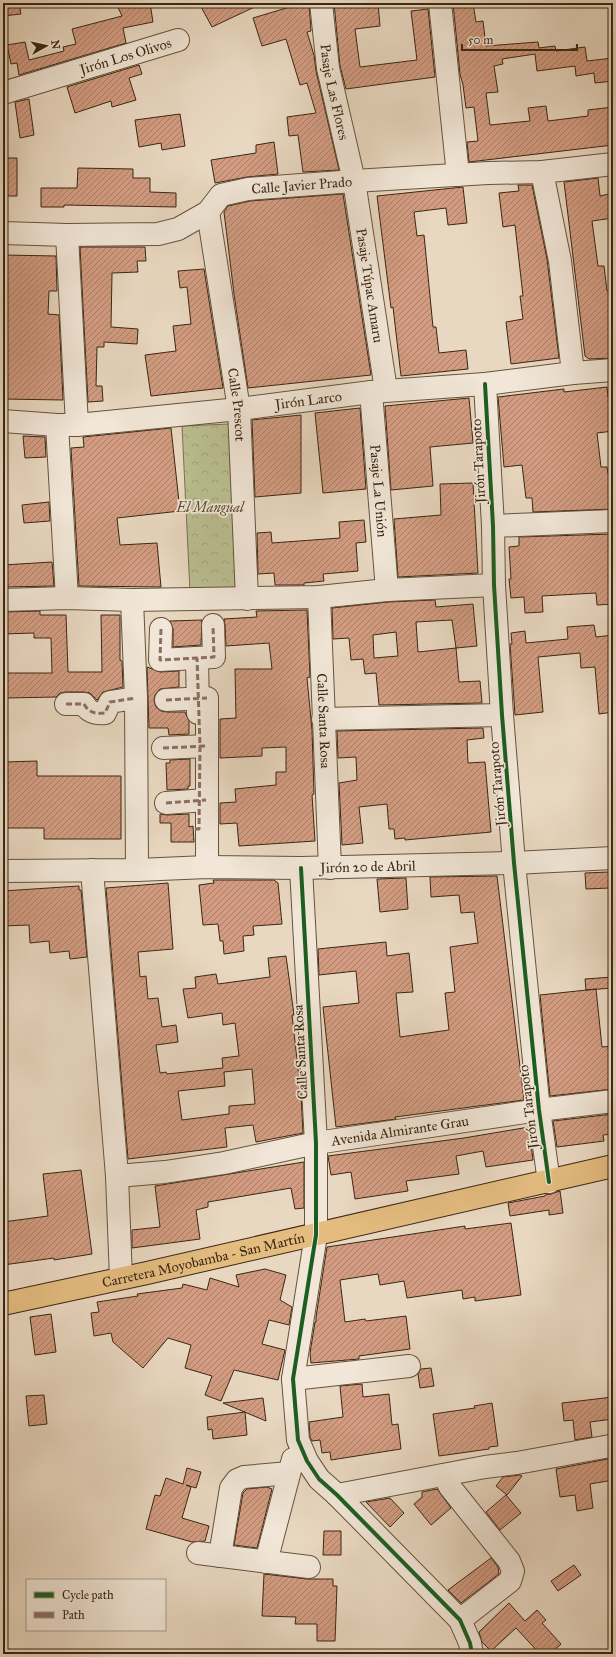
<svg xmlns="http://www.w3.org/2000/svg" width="616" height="1657" font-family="'IM FELL Great Primer',serif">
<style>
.park{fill:url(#park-crowns);stroke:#7a7250}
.building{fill:url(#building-hatch);stroke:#3a2711;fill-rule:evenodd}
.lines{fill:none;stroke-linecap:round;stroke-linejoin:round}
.minor-casing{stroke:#66533d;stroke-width:24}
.major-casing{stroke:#3a2711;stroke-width:24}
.minor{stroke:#f1e6d7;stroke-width:22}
.major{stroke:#e4bc80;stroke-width:22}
.quiet{stroke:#8d6e63;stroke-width:3;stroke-dasharray:6 3;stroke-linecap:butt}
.cycleway-casing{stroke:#f1e6d7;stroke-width:6}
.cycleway{stroke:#1b5e20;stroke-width:4}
.labels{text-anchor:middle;stroke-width:3.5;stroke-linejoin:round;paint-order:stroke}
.street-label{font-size:14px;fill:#3a2711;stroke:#f1e6d7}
.park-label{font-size:14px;font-style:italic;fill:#5a4d31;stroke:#f1e6d7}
</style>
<defs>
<pattern id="park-crowns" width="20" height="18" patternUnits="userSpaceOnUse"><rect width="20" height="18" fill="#babe90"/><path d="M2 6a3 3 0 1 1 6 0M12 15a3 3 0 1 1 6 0" fill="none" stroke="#a1a37b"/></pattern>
<pattern id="building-hatch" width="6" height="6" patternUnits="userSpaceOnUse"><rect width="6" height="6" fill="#d39c82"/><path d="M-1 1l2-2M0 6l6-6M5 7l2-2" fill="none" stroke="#ac7f69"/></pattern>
</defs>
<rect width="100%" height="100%" fill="#e9d8c1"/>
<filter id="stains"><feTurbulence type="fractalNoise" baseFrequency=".005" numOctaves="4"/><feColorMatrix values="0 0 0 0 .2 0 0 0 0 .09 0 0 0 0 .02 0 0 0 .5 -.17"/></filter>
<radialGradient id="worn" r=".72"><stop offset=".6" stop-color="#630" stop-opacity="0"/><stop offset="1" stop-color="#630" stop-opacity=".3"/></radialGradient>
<path class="park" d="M 230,424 L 238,589 L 190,591 L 182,426 Z"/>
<path class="building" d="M 3,3 L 19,3 L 21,14 L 3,16 Z
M 116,3 L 150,3 L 153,22 L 123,28 L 126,43 L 19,75 L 17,63 L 11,64 L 7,45 L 25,42 L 29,60 L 64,51 L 63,47 L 76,44 L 72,29 L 122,16 Z
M 199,3 L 263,3 L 212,27 Z
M 303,3 L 309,3 L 311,31 L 307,32 L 314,55 L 316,71 L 339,170 L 303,172 L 298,135 L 289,136 L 287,117 L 316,113 L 307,83 L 300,85 L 286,39 L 262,46 L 253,18 Z
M 334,3 L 378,3 L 380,26 L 355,29 L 360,67 L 417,60 L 411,11 L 428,9 L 435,77 L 346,89 L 340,66 Z
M 453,3 L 473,3 L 476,22 L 483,21 L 486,46 L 538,42 L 539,48 L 555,46 L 556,51 L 585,47 L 587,61 L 613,58 L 613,81 L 595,83 L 594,73 L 576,76 L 575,66 L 537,71 L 535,54 L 502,59 L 503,64 L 494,66 L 498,92 L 486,93 L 490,125 L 530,121 L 528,108 L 546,106 L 548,121 L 588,116 L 588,110 L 613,107 L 613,145 L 469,162 L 467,142 L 478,141 L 474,107 L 466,108 L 463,85 L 460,74 Z
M 139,65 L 142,74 L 129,78 L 136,100 L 112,107 L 111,101 L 75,113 L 67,87 Z
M 29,99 L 34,135 L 20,138 L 15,102 Z
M 180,114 L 185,146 L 162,150 L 161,143 L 139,147 L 135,120 Z
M 274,142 L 278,174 L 247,177 L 215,183 L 211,160 L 256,153 L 256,145 Z
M 3,158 L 17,158 L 17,196 L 3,196 Z
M 78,168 L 133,169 L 133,178 L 150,178 L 150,192 L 176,193 L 176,207 L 64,205 L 64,207 L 41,207 L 41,188 L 77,188 Z
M 598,178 L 600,196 L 609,194 L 610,207 L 613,207 L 613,218 L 592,221 L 598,266 L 604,266 L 607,291 L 613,290 L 613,358 L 589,359 L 585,356 L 564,182 Z
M 518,185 L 532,185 L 547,259 L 559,358 L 511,364 L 506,322 L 523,319 L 520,296 L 523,296 L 515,225 L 503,227 L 499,193 L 519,191 Z
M 463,187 L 467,223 L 448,225 L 446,208 L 414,212 L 417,236 L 424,235 L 433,327 L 436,327 L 439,353 L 466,350 L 468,369 L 401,376 L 393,307 L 391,308 L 377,196 Z
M 343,194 L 371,375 L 248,388 L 234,294 L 224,212 L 228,206 L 250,201 Z
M 80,247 L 145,247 L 146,261 L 137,261 L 138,272 L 112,273 L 111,327 L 138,329 L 137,344 L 104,342 L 104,347 L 97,347 L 96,386 L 102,386 L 103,401 L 88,402 Z
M 3,255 L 56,256 L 57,291 L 49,291 L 48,314 L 59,315 L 63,400 L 3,399 Z
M 204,269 L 223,388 L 151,396 L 145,355 L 176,351 L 173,326 L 191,324 L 187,287 L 180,288 L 178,271 Z
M 607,387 L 608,397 L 613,397 L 613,431 L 597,433 L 601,467 L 607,467 L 608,474 L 613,473 L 613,509 L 533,512 L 532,498 L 526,498 L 522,465 L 504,467 L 498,397 L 564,389 L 564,392 Z
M 469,398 L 473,443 L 430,447 L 433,486 L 391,490 L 385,406 Z
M 360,408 L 366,489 L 323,493 L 315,413 Z
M 301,415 L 301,493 L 255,497 L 252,420 Z
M 171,428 L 180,511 L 117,518 L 120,545 L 157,543 L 161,587 L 79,586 L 71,448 L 84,447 L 83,437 Z
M 23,436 L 45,437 L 46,457 L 25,458 Z
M 473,483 L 478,573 L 398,577 L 394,519 L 441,515 L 440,484 Z
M 49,502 L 50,521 L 24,523 L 22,505 Z
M 364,520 L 366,542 L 356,543 L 358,571 L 323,574 L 324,581 L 304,583 L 304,585 L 275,585 L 274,573 L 258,574 L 257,533 L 271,532 L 272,543 L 340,538 L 339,522 Z
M 613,534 L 613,604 L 597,605 L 596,593 L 542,596 L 543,612 L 525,613 L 524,597 L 511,598 L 509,579 L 511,579 L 509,547 L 519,546 L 519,537 Z
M 52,562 L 54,586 L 3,587 L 3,565 Z
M 435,600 L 436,607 L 473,604 L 477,646 L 456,648 L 459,682 L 480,681 L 482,703 L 379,705 L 376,673 L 365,674 L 363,659 L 351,660 L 349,638 L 333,639 L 332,608 L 388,602 ZM 452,620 L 456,648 L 418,652 L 416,622 ZM 396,632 L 398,656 L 374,658 L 373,635 Z
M 307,610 L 310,677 L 307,678 L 312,730 L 314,794 L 312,795 L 315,841 L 239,846 L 237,823 L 220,824 L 220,803 L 236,802 L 235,789 L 276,785 L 276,772 L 286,772 L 286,747 L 262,748 L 262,756 L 220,758 L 220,719 L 236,718 L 235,669 L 272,669 L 269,643 L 226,646 L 225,625 L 224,619 L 257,617 L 256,611 Z
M 40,611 L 40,615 L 66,615 L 68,672 L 102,672 L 101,615 L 120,615 L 120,660 L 122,661 L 123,687 L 103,692 L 97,700 L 90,693 L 84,692 L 66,692 L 60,693 L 56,697 L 7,698 L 7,673 L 52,673 L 51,638 L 34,638 L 34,633 L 3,634 L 3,612 Z
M 202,620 L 201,645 L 173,647 L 173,629 L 170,621 Z
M 594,625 L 596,637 L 613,635 L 613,712 L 599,714 L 595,667 L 581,668 L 580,653 L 538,657 L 543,712 L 515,715 L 510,644 L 512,644 L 511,633 L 525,631 L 526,643 L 568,639 L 567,627 Z
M 147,667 L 160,672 L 179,671 L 179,687 L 160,689 L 155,695 L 154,701 L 156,707 L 161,711 L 167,712 L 185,712 L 189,721 L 189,734 L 169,735 L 168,728 L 149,728 Z
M 483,728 L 484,738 L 467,740 L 468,763 L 485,762 L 491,832 L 405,840 L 405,838 L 395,839 L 394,829 L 389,829 L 387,804 L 359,807 L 363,843 L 342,845 L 339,783 L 357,780 L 356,757 L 338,758 L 337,731 Z
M 190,759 L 190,786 L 188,786 L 188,789 L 167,790 L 166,763 L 170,763 L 170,760 Z
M 37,761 L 37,776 L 121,776 L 121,839 L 44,839 L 44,828 L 7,828 L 5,762 Z
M 160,814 L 167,815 L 189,814 L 189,827 L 193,826 L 194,842 L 171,842 L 171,823 L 160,823 Z
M 609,872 L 610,888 L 586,889 L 585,873 Z
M 497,876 L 524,1100 L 395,1117 L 396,1119 L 336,1127 L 323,1007 L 359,1003 L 356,971 L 319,975 L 318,949 L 386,942 L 387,956 L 409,953 L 413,992 L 396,993 L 400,1037 L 449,1030 L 445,993 L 455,992 L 450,947 L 478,943 L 474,912 L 461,913 L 459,895 L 431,897 L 430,877 Z
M 406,878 L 408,909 L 380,912 L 377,879 Z
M 213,880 L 274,880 L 278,883 L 282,924 L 253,926 L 254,935 L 243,936 L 244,951 L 224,954 L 223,941 L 220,941 L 218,924 L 203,925 L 199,885 L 214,883 Z
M 168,883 L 173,949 L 138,952 L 140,977 L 146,976 L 148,999 L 158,998 L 162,1027 L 176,1025 L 178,1042 L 156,1045 L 160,1073 L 166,1072 L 167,1074 L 223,1068 L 222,1058 L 239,1056 L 235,1023 L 223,1025 L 222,1013 L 188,1018 L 183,989 L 196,988 L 195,977 L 216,974 L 218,984 L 270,977 L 268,958 L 286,956 L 294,1015 L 292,1015 L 301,1095 L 303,1133 L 256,1142 L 253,1125 L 225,1128 L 227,1147 L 128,1159 L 106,888 ZM 252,1069 L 255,1104 L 229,1106 L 229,1114 L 182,1120 L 178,1091 L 225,1086 L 224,1072 Z
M 79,886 L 79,890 L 81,890 L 87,957 L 70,959 L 69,951 L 50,953 L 49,941 L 30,943 L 29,925 L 3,926 L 3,891 Z
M 613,977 L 613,988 L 586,990 L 585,979 Z
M 596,989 L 602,1047 L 613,1046 L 613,1089 L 550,1096 L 540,995 Z
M 613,1114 L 613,1134 L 603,1135 L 604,1141 L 557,1147 L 553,1121 Z
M 529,1127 L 533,1160 L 486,1167 L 483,1151 L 456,1156 L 459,1174 L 406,1181 L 408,1191 L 355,1199 L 351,1172 L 331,1175 L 328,1156 L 464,1138 Z
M 304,1162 L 304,1208 L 295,1209 L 291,1188 L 208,1202 L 208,1207 L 196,1210 L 200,1239 L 132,1248 L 132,1230 L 160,1227 L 155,1186 Z
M 81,1170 L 92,1254 L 54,1260 L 54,1258 L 3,1265 L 3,1222 L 48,1216 L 43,1174 Z
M 560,1191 L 563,1213 L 549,1215 L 549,1210 L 510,1216 L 508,1203 L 545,1196 L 545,1195 L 551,1194 Z
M 511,1223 L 521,1295 L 475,1301 L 475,1297 L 463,1299 L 462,1290 L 407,1298 L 404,1281 L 380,1285 L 378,1274 L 340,1280 L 345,1322 L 365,1319 L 366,1321 L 406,1316 L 410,1349 L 359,1356 L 359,1359 L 311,1363 L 310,1353 L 315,1322 L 316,1322 L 316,1317 L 327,1247 L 465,1226 L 465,1229 Z
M 265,1269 L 286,1275 L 280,1300 L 292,1307 L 289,1325 L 269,1320 L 262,1344 L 285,1350 L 278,1380 L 234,1370 L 221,1401 L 205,1395 L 212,1376 L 185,1368 L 191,1345 L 168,1338 L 143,1368 L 113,1342 L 111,1333 L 94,1336 L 91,1313 L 99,1312 L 97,1302 L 138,1296 L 137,1294 L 182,1288 L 183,1284 L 207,1290 L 210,1278 L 239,1287 L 236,1275 Z
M 51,1314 L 56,1352 L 35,1355 L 30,1317 Z
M 431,1368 L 434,1386 L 420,1388 L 418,1374 L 421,1369 Z
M 362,1384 L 363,1397 L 389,1394 L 392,1425 L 398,1424 L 401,1449 L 331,1460 L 330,1452 L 322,1453 L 320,1440 L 312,1441 L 310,1437 L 309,1422 L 343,1417 L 340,1386 Z
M 44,1395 L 47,1424 L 29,1426 L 26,1396 Z
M 613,1397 L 613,1419 L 590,1422 L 592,1437 L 575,1440 L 573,1420 L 564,1421 L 562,1403 Z
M 263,1398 L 266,1421 L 223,1403 Z
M 492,1403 L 498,1446 L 489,1447 L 489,1449 L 439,1456 L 433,1414 L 475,1408 L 474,1406 Z
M 245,1412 L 247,1435 L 213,1439 L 212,1429 L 208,1430 L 207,1417 Z
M 613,1458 L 613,1480 L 590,1484 L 593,1508 L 577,1511 L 575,1495 L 560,1497 L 556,1469 Z
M 187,1468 L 201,1472 L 196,1488 L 186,1485 L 191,1487 L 182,1518 L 209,1526 L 205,1541 L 192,1542 L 146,1529 L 155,1495 L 160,1496 L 166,1478 L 183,1484 Z
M 520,1475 L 522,1476 L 507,1495 L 496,1486 L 503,1477 Z
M 267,1487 L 272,1489 L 257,1548 L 234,1545 L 243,1493 L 247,1489 Z
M 437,1489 L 451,1508 L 431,1525 L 414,1504 L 422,1497 L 422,1492 Z
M 506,1495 L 521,1513 L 500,1530 L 486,1512 Z
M 390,1498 L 404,1513 L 390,1527 L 366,1502 Z
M 324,1531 L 341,1531 L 341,1555 L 323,1555 Z
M 491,1558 L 498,1567 L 499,1574 L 461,1603 L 448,1590 Z
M 574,1565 L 581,1575 L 558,1591 L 551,1581 Z
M 264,1574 L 307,1579 L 333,1579 L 333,1586 L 337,1586 L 335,1641 L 317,1641 L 317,1624 L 295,1624 L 296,1617 L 262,1616 Z
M 509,1603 L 525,1621 L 537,1610 L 546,1620 L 542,1623 L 561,1644 L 550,1654 L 540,1654 L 516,1628 L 491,1651 L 482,1642 L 479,1632 Z"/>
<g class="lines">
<g class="minor-casing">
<g id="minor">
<path id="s1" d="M 321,3 L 328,68 L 354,181 L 386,390"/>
<path d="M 440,3 L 458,175"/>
<path id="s2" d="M 3,93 L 178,40"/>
<path d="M 542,172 L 560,261 L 573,373"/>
<path id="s3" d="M 208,212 L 239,409 L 247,599"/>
<path id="s4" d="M 3,233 L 67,235 L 158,234 L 178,229 L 208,212 L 221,195 L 248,189 L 354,181 L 488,173 L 542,172 L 613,164"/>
<path d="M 67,235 L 77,425"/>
<path d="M 485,384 L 493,526 L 494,585 L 502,715 L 514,863 L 539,1110 L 549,1182"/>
<path id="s5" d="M 371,392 L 387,590"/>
<path id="s6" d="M 3,421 L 57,425 L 77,425 L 239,409 L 371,392 L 485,384 L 573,373 L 613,370"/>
<path d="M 57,425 L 67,598"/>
<path d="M 493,526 L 613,521"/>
<path id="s7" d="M 319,597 L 330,868"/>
<path d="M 3,600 L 67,598 L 132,600 L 319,597 L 387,590 L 494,585"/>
<path d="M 132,600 L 136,698 L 137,870"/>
<path d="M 161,629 L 160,660 L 214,657 L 213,625"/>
<path d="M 197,658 L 198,713"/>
<path d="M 166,700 L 207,698 L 207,867"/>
<path d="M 66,704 L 84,704 C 89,713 96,714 105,713 L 110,702 L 136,698"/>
<path d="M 323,719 L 502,715"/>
<path d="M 163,748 L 207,746"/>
<path d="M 166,803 L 206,800"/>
<path d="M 301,868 L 316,1143 L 316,1235 L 293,1379 L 298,1440 L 307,1461 L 319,1479 L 337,1495 L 460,1620 L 470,1643 L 472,1654"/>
<path d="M 92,870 L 117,1176 L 121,1278"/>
<path id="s8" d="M 3,871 L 137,870 L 207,867 L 301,868 L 514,863 L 613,858"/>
<path id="s9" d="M 117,1176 L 165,1172 L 224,1163 L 316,1143 L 539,1110 L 613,1101"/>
<path d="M 293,1379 L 409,1366"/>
<path d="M 444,1475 L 450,1487 L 509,1561 L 513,1571 L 510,1581 L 460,1620"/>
<path d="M 337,1495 L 485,1467 L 517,1463 L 610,1446"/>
<path d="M 198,1553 L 309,1567"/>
<path d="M 220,1556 L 231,1488 L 237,1480 L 244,1477 L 289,1473"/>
<path d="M 266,1562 L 293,1459"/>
</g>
</g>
<g class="major-casing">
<g id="major">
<path id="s10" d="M 3,1304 L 147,1273 L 613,1166"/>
</g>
</g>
<use href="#minor" class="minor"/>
<use href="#major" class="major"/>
<path class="quiet" d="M 161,629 L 160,660 L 214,657 L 213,625
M 166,700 L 207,698
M 66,704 L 84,704 C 89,713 96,714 105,713 L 110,702 L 136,698
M 163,748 L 207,746
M 166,803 L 206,800
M 195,829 L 199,829 L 200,746 L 197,658"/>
<g class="cycleway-casing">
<path id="cycleway" d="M 485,384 L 493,526 L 494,585 L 502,715 L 514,863 L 539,1110 L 549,1182
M 301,868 L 316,1143 L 316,1235 L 293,1379 L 298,1440 L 307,1461 L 319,1479 L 337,1495 L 460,1620 L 470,1643 L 472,1654"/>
</g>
<use href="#cycleway" class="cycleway"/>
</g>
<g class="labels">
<g class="street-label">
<text dy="5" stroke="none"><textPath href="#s2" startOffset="128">Jirón Los Olivos</textPath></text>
<text dy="5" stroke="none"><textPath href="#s1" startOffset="90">Pasaje Las Flores</textPath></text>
<text dy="5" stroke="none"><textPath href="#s4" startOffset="313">Calle Javier Prado</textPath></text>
<text dy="5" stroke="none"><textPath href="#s1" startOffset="287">Pasaje Túpac Amaru</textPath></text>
<text dy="5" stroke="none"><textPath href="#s6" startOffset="307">Jirón Larco</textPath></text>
<text dy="5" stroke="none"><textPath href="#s3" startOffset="195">Calle Prescot</textPath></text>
<text transform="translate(478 461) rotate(-93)" y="5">Jirón Tarapoto</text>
<text dy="5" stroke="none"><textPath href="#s5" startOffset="99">Pasaje La Unión</textPath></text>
<text dy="5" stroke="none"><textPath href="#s7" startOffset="124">Calle Santa Rosa</textPath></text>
<text transform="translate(497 784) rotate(-95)" y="5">Jirón Tarapoto</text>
<text dy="5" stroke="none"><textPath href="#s8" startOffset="365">Jirón 20 de Abril</textPath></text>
<text transform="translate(300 1052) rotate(-93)" y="5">Calle Santa Rosa</text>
<text transform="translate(528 1107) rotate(-97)" y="5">Jirón Tarapoto</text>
<text dy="5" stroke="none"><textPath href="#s9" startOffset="287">Avenida Almirante Grau</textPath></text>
<text dy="5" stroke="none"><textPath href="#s10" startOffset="205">Carretera Moyobamba - San Martín</textPath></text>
</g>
<g class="park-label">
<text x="210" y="512">El Mangual</text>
</g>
</g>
<rect width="616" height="1657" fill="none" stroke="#e9d8c1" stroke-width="16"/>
<rect x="4" y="4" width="608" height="1649" fill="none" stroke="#3a2711" stroke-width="2"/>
<rect x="8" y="8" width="600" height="1641" fill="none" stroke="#3a2711"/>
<rect x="26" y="1579" width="140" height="52" fill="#f1e6d7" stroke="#a89a88"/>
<rect x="34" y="1592" width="20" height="6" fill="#1b5e20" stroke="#a89a88"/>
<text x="62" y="1599" font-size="12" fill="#3a2711">Cycle path</text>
<rect x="34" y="1612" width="20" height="6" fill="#8d6e63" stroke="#a89a88"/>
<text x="62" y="1619" font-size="12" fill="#3a2711">Path</text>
<g transform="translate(46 46) rotate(82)" stroke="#f1e6d7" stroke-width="3" paint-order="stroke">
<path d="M0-3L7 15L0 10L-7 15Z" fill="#3a2711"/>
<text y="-6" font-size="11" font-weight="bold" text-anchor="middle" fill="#3a2711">N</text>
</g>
<path d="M462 44v6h115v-6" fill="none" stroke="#3a2711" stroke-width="2"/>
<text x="468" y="44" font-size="12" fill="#3a2711" stroke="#f1e6d7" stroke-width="3" paint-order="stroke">50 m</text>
<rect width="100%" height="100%" filter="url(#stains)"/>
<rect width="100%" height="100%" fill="url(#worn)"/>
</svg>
